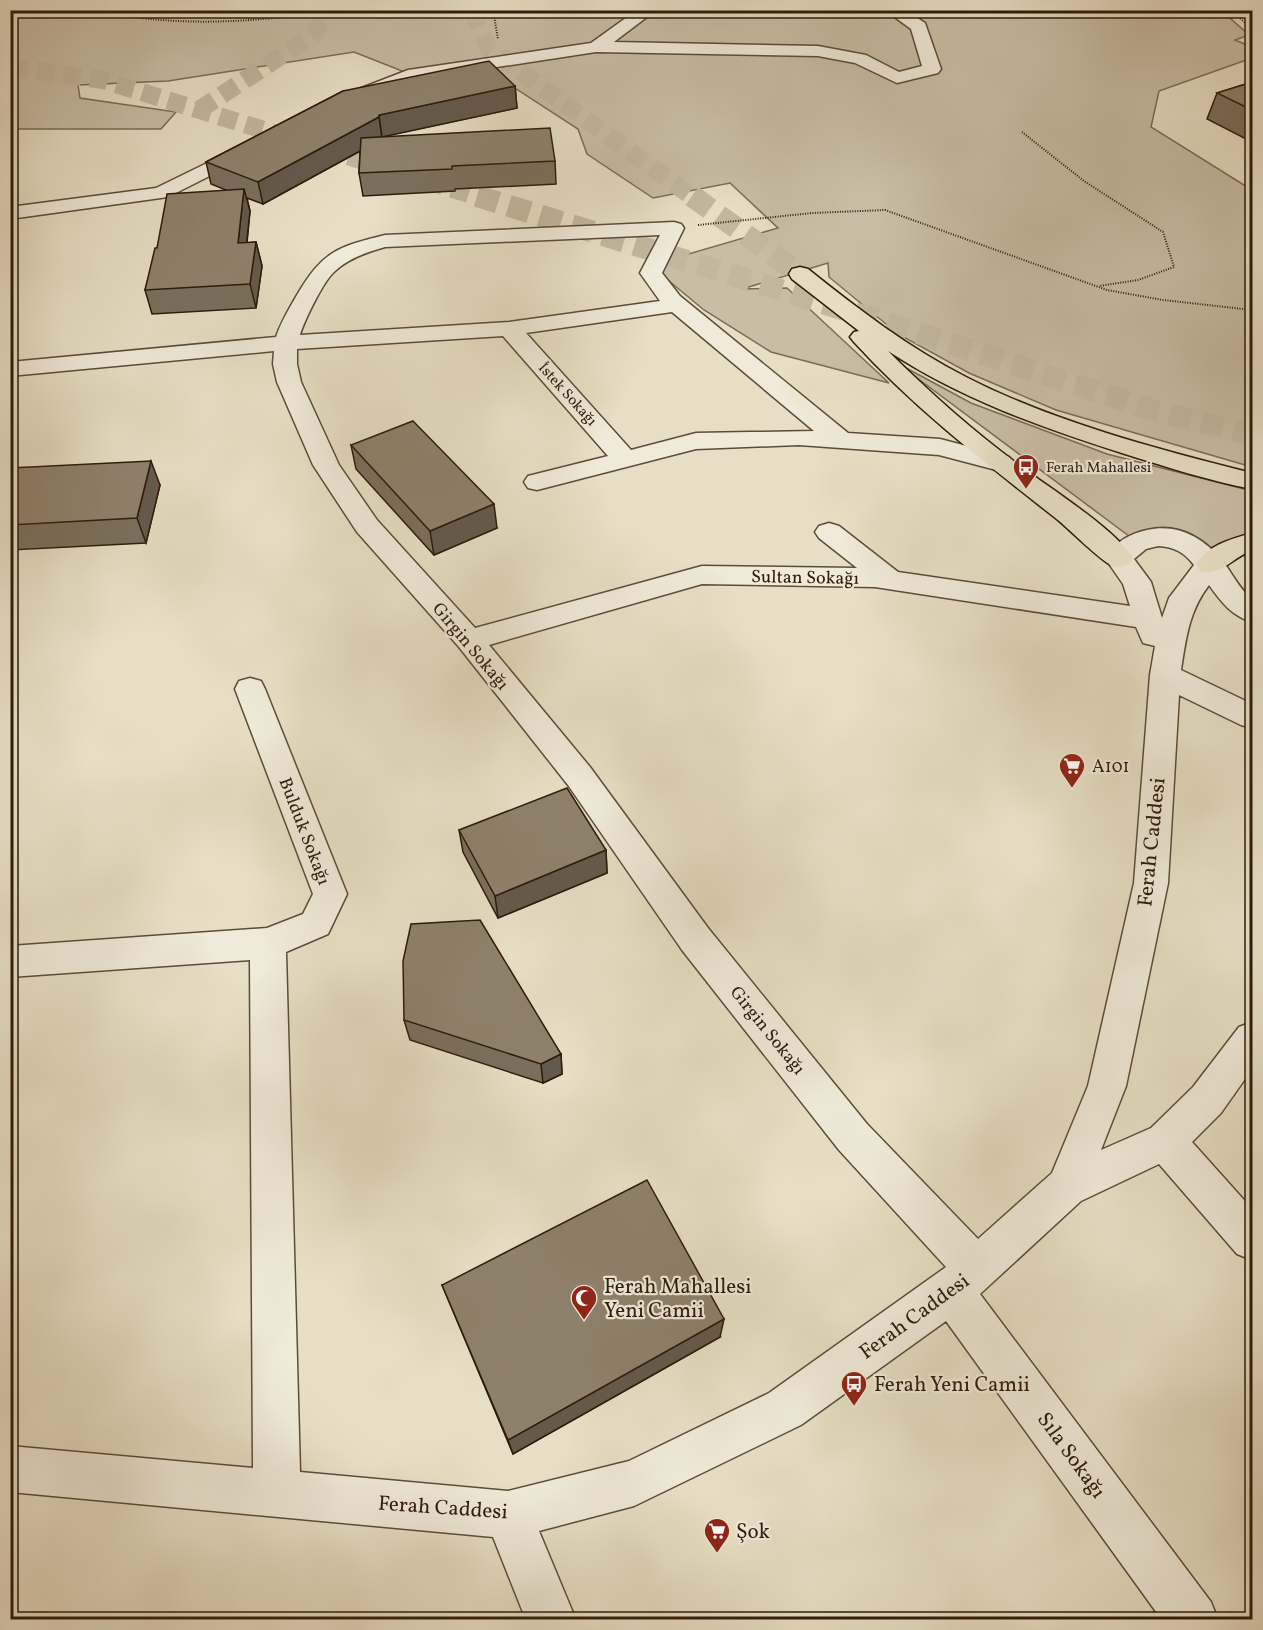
<svg xmlns="http://www.w3.org/2000/svg" width="1263" height="1630" font-family="Vollkorn,serif">
<style>
.green{fill:#c8bea6;stroke:#7b6c59;stroke-width:1.5}
.lines{fill:none;stroke-linecap:round;stroke-linejoin:round}
.minor-tunnel{stroke:#c2b8a0;stroke-width:18;stroke-dasharray:18 9;stroke-linecap:butt}
.major-tunnel-far1{stroke:#c2b8a0;stroke-width:18;stroke-dasharray:18 9;stroke-linecap:butt}
.major-tunnel{stroke:#c2b8a0;stroke-width:22;stroke-dasharray:22 11;stroke-linecap:butt}
.minor-casing{stroke:#5c4c3a;stroke-width:3}
.major-casing{stroke:#2e1b0c;stroke-width:3}
.path{stroke:#2e1b0c;stroke-width:2;stroke-dasharray:1 1.5;stroke-linecap:butt}
.minor{fill:#efead9;fill-rule:evenodd}
.major{fill:#e7dfc5;fill-rule:evenodd}
.wall{fill:#7a6f5d;stroke:#2e1b0c;stroke-width:1.5}
.shaded-wall{fill:#635a4c;stroke:#2e1b0c;stroke-width:1.5}
.building{fill:#8e816c;stroke:#2e1b0c;stroke-width:1.5}
.labels{text-anchor:middle;stroke-width:4.5;stroke-linejoin:round;paint-order:stroke}
.far-street-label{font-size:15px;fill:#2e1b0c;stroke:#efead9}
.far-poi-label{font-size:15px;fill:#2e1b0c;stroke:#efead9;text-anchor:start}
.street-label{font-size:18px;fill:#2e1b0c;stroke:#efead9}
.poi-label{font-size:18px;fill:#2e1b0c;stroke:#efead9;text-anchor:start}
.near-street-label{font-size:21px;fill:#2e1b0c;stroke:#efead9}
.near-poi-label{font-size:21px;fill:#2e1b0c;stroke:#efead9;text-anchor:start}
</style>
<rect width="100%" height="100%" fill="#e7dfc5"/>
<filter id="stains"><feTurbulence type="fractalNoise" baseFrequency=".00333" numOctaves="4"/><feColorMatrix values="0 0 0 0 .2 0 0 0 0 .09 0 0 0 0 .02 0 0 0 .5 -.17"/></filter>
<radialGradient id="worn" r=".72"><stop offset=".6" stop-color="#630" stop-opacity="0"/><stop offset="1" stop-color="#630" stop-opacity=".3"/></radialGradient>
<path class="green" d="M 10,11 L 1222,11 L 1249,35 L 1235,40 L 1252,47 L 1252,58 L 1159,91 L 1151,127 L 1252,190 L 1252,467 L 1056,410 L 969,373 L 898,334 L 829,277 L 828,263 L 742,289 L 787,288 L 889,383 L 771,352 L 704,310 L 657,271 L 661,262 L 778,228 L 730,183 L 653,198 L 587,154 L 578,129 L 476,63 L 402,71 L 354,52 L 168,81 L 78,85 L 80,98 L 176,112 L 161,129 L 11,129 Z
M 897,363 L 971,403 L 1107,454 L 1252,491 L 1252,537 L 1219,551 L 1183,541 L 1145,548 Z"/>
<g class="lines">
<path class="minor-tunnel" d="M 199,110 L 313,35 L 329,10"/>
<path class="major-tunnel-far1" d="M 475,10 L 476,21 L 489,49 L 694,198
M 10,67 L 103,80 L 482,198"/>
<path class="major-tunnel" d="M 477,196 L 900,327 L 1149,409 L 1252,435
M 692,196 L 800,274"/>
<g class="minor-casing">
<path id="minor" d="M 637,10 L 656,10 L 614,42 L 818,46 L 866,55 L 899,72 L 922,66 L 911,29 L 885,10 L 905,10 L 925,23 L 941,69 L 938,73 L 897,83 L 855,63 L 818,56 L 596,52 L 412,80 L 352,103 L 346,102 L 343,98 L 346,94 L 408,70 L 591,43 Z
M 246,144 L 253,146 L 256,150 L 253,154 L 168,197 L 10,219 L 10,207 L 156,188 Z
M 674,222 L 681,224 L 684,228 L 662,273 L 680,296 L 848,433 L 940,439 L 1009,457 L 1013,463 L 1009,469 L 1000,471 L 939,455 L 799,445 L 696,449 L 537,490 L 528,488 L 524,482 L 528,476 L 608,456 L 503,336 L 297,349 L 297,364 L 301,382 L 339,465 L 377,520 L 475,628 L 702,566 L 857,568 L 819,538 L 815,532 L 819,526 L 829,523 L 839,526 L 898,572 L 1130,606 L 1123,584 L 1105,558 C 1115,542 1129,534 1147,530 C 1177,523 1202,537 1221,559 C 1232,572 1238,588 1252,599 L 1252,622 C 1232,616 1221,602 1209,585 C 1189,611 1186,638 1181,670 L 1252,704 L 1252,728 L 1241,725 L 1179,695 L 1168,883 L 1126,1086 L 1101,1150 L 1151,1128 L 1193,1087 L 1239,1027 L 1252,1022 L 1252,1069 L 1221,1113 L 1192,1142 L 1252,1209 L 1252,1260 L 1237,1254 L 1159,1164 L 1081,1201 L 980,1294 L 1211,1602 L 1218,1620 L 1162,1620 L 946,1321 L 801,1425 L 634,1506 L 539,1531 L 576,1620 L 526,1620 L 493,1537 L 10,1492 L 10,1446 L 253,1468 L 250,960 L 10,977 L 10,946 L 267,928 L 303,914 L 313,894 L 235,689 L 239,681 L 250,678 L 261,681 L 265,689 L 347,894 L 328,934 L 286,952 L 300,1472 L 508,1491 L 629,1461 L 769,1393 L 946,1267 L 839,1150 L 682,950 L 568,785 L 459,647 L 357,532 L 313,465 L 277,382 L 273,364 L 274,351 L 10,376 L 10,362 L 276,337 C 281,322 289,309 297,295 C 323,251 337,247 385,235 ZM 660,235 L 640,273 L 660,301 L 509,322 L 300,335 C 304,321 323,282 334,272 C 347,259 367,252 385,247 ZM 672,312 L 814,431 L 696,433 L 631,450 L 526,333 ZM 1158,546 C 1174,547 1184,552 1194,565 L 1169,598 L 1162,618 L 1151,582 L 1134,559 L 1146,549 ZM 702,584 L 875,587 L 1136,627 L 1143,643 L 1155,646 L 1150,675 L 1134,883 L 1088,1086 L 1052,1173 L 978,1239 L 867,1124 L 708,928 L 590,767 L 489,645 Z"/>
</g>
<g class="major-casing">
<path id="major" d="M 800,267 L 808,269 C 858,309 909,348 966,377 C 1051,421 1160,450 1252,473 L 1252,489 C 1210,481 1167,467 1125,454 C 1043,428 961,399 888,351 C 929,392 973,431 1019,465 C 1049,488 1114,528 1133,558 L 1129,564 C 1122,566 1117,568 1111,565 C 1100,560 1070,530 1058,520 C 987,464 916,410 854,342 L 850,337 L 854,332 L 859,331 L 792,279 L 789,274 L 792,269 Z
M 1252,533 L 1252,551 C 1233,556 1222,577 1200,571 L 1196,564 C 1208,545 1231,539 1252,533 Z"/>
</g>
<path class="path" d="M 135,10 L 133,17 C 201,26 265,21 332,10
M 493,10 L 498,39
M 1231,10 L 1252,29
M 1022,132 L 1084,181 L 1163,232 L 1174,267 L 1138,280 L 1099,286
M 698,225 L 812,213 L 885,210 L 1107,290 L 1163,300 L 1252,310"/>
<use href="#minor" class="minor"/>
<use href="#major" class="major"/>
</g>
<path class="wall" d="M 1252,82 L 1252,142 L 1207,119 L 1217,93 Z
M 515,86 L 517,108 L 384,136 L 555,161 L 556,184 L 455,189 L 455,191 L 363,196 L 359,173 L 360,151 L 263,204 L 247,198 L 250,211 L 247,243 L 256,242 L 262,266 L 256,308 L 152,314 L 145,290 L 157,248 L 226,190 L 211,184 L 206,162 L 343,91 Z
M 351,445 L 497,528 L 434,555 L 356,469 Z
M 10,468 L 160,485 L 146,543 L 10,550 Z
M 459,830 L 606,850 L 607,873 L 498,918 L 463,852 Z
M 404,1020 L 561,1054 L 562,1074 L 543,1083 L 410,1040 Z
M 442,1285 L 720,1337 L 513,1454 Z"/>
<path class="shaded-wall" d="M 515,86 L 517,108 L 382,137 L 379,115 Z
M 379,117 L 382,139 L 263,204 L 258,182 Z
M 244,189 L 250,211 L 244,267 L 238,243 Z
M 256,242 L 262,266 L 256,308 L 250,284 Z
M 151,461 L 160,485 L 146,543 L 137,518 Z
M 494,504 L 497,528 L 434,555 L 430,531 Z
M 606,850 L 607,873 L 498,918 L 495,896 Z
M 561,1054 L 562,1074 L 543,1083 L 541,1064 Z
M 724,1319 L 720,1337 L 513,1454 L 508,1440 Z"/>
<path class="building" d="M 489,61 L 515,86 L 379,115 L 379,117 L 258,182 L 206,162 L 343,91 Z
M 1252,82 L 1252,110 L 1217,93 Z
M 550,128 L 555,161 L 452,166 L 452,169 L 359,173 L 361,138 Z
M 244,189 L 238,243 L 256,242 L 250,284 L 145,290 L 155,248 L 157,248 L 167,194 Z
M 413,421 L 494,504 L 430,531 L 351,445 Z
M 151,461 L 137,518 L 10,525 L 10,468 Z
M 567,788 L 606,850 L 495,896 L 459,830 Z
M 480,920 L 561,1054 L 541,1064 L 404,1020 L 403,961 L 411,924 Z
M 647,1180 L 724,1319 L 508,1440 L 442,1285 Z"/>
<defs>
<g id="bus-pin" transform="scale(1.35)"><path d="M0 17L-7.5 6A9.5 9.5 0 1 1 7.5 6Z" fill="#8f2418" stroke="#efead9"/><path d="M-5-6H5V4H4V6H2V4H-2V6H-4V4H-5ZM-3.5-4V0h7V-4ZM-3.5 1.2v1.5H-2V1.2ZM2 1.2v1.5H3.5V1.2Z" fill="#fff"/></g>
<g id="supermarket-pin" transform="scale(1.35)"><path d="M0 17L-7.5 6A9.5 9.5 0 1 1 7.5 6Z" fill="#8f2418" stroke="#efead9"/><path d="M-6-5.5h2.5l.6 2H6L4.5 2H-2.5L-4.4-4H-6ZM-1.5 3.2a1.3 1.3 0 1 0 .1 0ZM3 3.2a1.3 1.3 0 1 0 .1 0Z" fill="#fff"/></g>
<g id="mosque-pin" transform="scale(1.35)"><path d="M0 17L-7.5 6A9.5 9.5 0 1 1 7.5 6Z" fill="#8f2418" stroke="#efead9"/><path d="M3.5-4.9A6 6 0 1 0 3.5 4.9A5 5 0 1 1 3.5-4.9Z" fill="#fff"/></g>
</defs>
<g fill-rule="evenodd">
<use href="#bus-pin" x="1026" y="467"/>
<use href="#supermarket-pin" x="1072" y="766"/>
<use href="#mosque-pin" x="584" y="1298"/>
<use href="#bus-pin" x="854" y="1384"/>
<use href="#supermarket-pin" x="717" y="1531"/>
</g>
<g class="labels">
<g class="far-street-label">
<text transform="translate(568 394) rotate(48)" y="5">İstek Sokağı</text>
</g>
<g class="far-poi-label">
<text x="1046" y="472">Ferah Mahallesi</text>
</g>
<g class="street-label">
<text transform="translate(805 577) rotate(1)" y="6">Sultan Sokağı</text>
<text transform="translate(471 646) rotate(50)" y="6">Girgin Sokağı</text>
<text transform="translate(305 831) rotate(69)" y="6">Bulduk Sokağı</text>
<text transform="translate(768 1030) rotate(51)" y="6">Girgin Sokağı</text>
</g>
<g class="poi-label">
<text x="1092" y="772">A101</text>
</g>
<g class="near-street-label">
<text transform="translate(1151 842) rotate(-84)" y="7">Ferah Caddesi</text>
<text transform="translate(914 1316) rotate(-36)" y="7">Ferah Caddesi</text>
<text transform="translate(1072 1455) rotate(54)" y="7">Sıla Sokağı</text>
<text transform="translate(443 1507) rotate(4)" y="7">Ferah Caddesi</text>
</g>
<g class="near-poi-label">
<text x="604" y="1293">Ferah Mahallesi<tspan x="604" dy="24">Yeni Camii</tspan></text>
<text x="874" y="1391">Ferah Yeni Camii</text>
<text x="736" y="1538">Şok</text>
</g>
</g>
<rect width="1263" height="1630" fill="none" stroke="#e7dfc5" stroke-width="36"/>
<rect x="12" y="12" width="1239" height="1606" fill="none" stroke="#2e1b0c" stroke-width="3"/>
<rect x="18" y="18" width="1227" height="1594" fill="none" stroke="#2e1b0c" stroke-width="1.5"/>
<rect width="100%" height="100%" filter="url(#stains)"/>
<rect width="100%" height="100%" fill="url(#worn)"/>
</svg>
